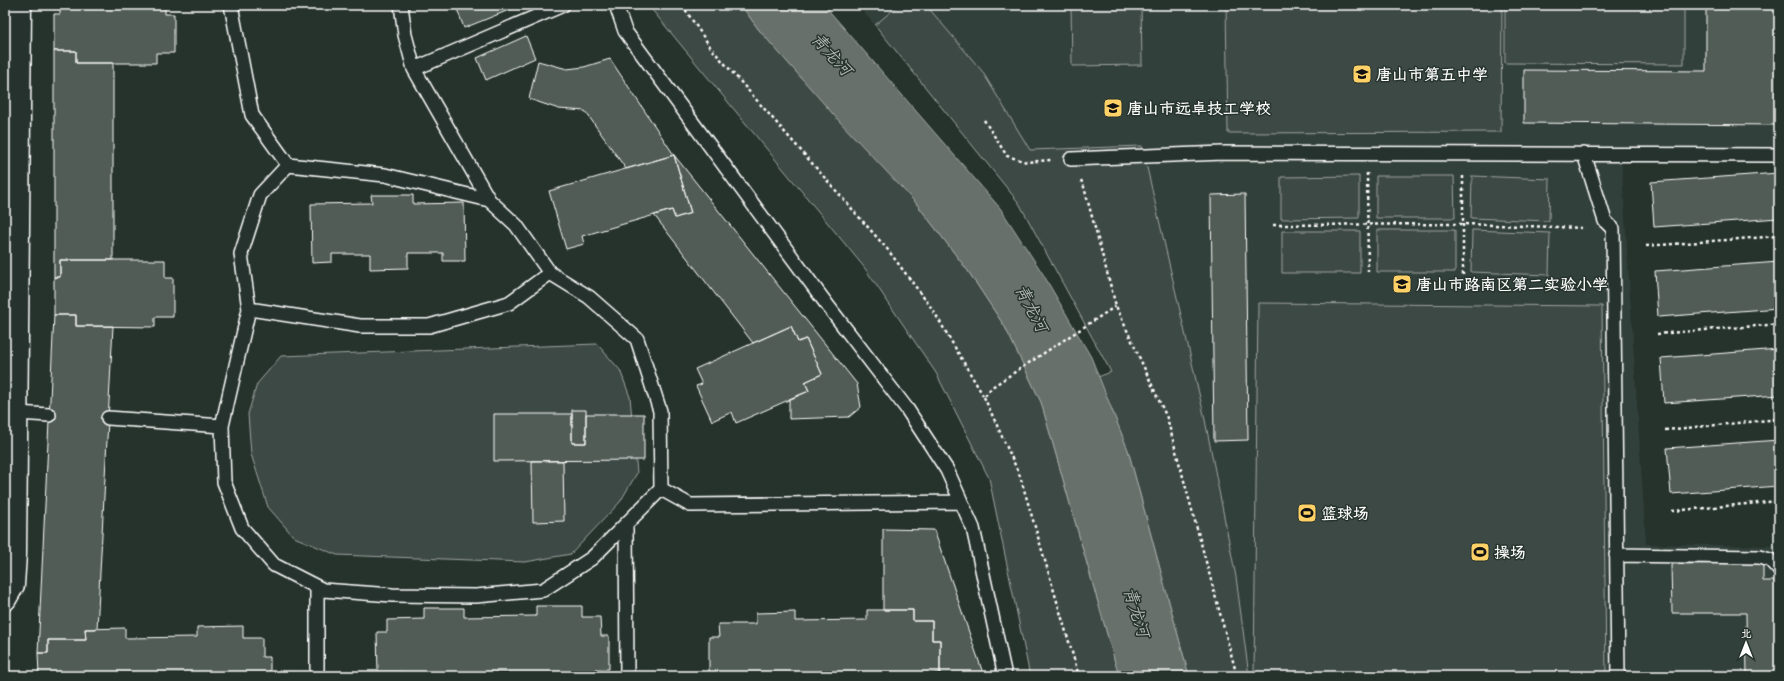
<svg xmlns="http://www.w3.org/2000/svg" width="1784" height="681" font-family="Mynerve,'LXGW WenKai TC',sans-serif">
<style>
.built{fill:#333f3a}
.green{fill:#3e4944;stroke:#9ea4a2}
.water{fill:#67706c;stroke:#a4a9a7}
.building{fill:#515c57;stroke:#fff}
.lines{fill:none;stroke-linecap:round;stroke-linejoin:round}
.lane-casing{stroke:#fff;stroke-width:16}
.street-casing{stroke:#fff;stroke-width:25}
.path{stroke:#fff;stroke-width:2.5;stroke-dasharray:3 3;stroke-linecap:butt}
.lane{stroke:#26332d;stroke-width:13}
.street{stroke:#26332d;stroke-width:22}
.labels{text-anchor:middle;stroke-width:3;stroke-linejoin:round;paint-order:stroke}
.poi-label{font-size:16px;font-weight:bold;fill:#fff;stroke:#26332d;text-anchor:start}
.water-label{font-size:17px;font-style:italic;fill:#b3b8b6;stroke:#26332d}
</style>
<rect width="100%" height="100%" fill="#26332d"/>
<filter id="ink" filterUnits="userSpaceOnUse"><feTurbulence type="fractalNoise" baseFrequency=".025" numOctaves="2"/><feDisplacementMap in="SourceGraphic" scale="8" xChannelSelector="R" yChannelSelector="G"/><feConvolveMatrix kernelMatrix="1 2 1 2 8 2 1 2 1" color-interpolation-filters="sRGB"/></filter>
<g filter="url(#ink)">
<path class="built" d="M 857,5 L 899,5 L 875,25 Z
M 926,5 L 1779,5 L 1779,154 L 1621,154 L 1646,544 L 1779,546 L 1779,676 L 1249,676 L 1236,577 L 1204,415 L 1142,146 L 1030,150 L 982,71 Z"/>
<path class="green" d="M 648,5 L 741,5 L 759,30 L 916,203 L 968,271 L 1005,327 L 1041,402 L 1119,676 L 1030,676 L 989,478 L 936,373 L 864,267 Z
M 899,5 L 926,5 L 982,71 L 1030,150 L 1142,146 L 1204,415 L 1236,577 L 1249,676 L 1189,676 L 1128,450 L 1098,377 L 1111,372 L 1019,203 L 875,25 Z
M 1071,5 L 1141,5 L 1142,65 L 1072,66 Z
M 1226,5 L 1502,5 L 1501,132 L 1228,133 Z
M 1505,5 L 1684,5 L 1684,64 L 1505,63 Z
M 1359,176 L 1359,218 L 1281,219 L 1281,177 Z
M 1376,176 L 1454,176 L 1455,218 L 1376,218 Z
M 1472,176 L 1550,179 L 1549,221 L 1471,218 Z
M 1377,230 L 1455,230 L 1455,272 L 1377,272 Z
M 1472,230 L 1550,233 L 1549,275 L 1471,272 Z
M 1282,231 L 1360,231 L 1360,273 L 1282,273 Z
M 1258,303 L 1602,306 L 1606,676 L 1254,676 Z
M 597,344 L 620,370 L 630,397 L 637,473 L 620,502 L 571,554 L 525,562 L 337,555 L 294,537 L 268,507 L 251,454 L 248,414 L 257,384 L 281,356 Z"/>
<path class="water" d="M 741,5 L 824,5 L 1000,208 L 1043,274 L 1091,357 L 1128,450 L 1189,676 L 1119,676 L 1041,402 L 1005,327 L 968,271 L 916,203 L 840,122 L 759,30 Z"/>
<path class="building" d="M 60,5 L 165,5 L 165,14 L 174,14 L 174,53 L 156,53 L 156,63 L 76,63 L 76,51 L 54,51 L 54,14 L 60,14 Z
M 458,5 L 513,5 L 514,8 L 464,28 L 456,6 Z
M 1706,5 L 1779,5 L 1779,125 L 1524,123 L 1524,70 L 1706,71 Z
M 526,36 L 535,58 L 486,80 L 477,58 Z
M 54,51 L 76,51 L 76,63 L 113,63 L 113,260 L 60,260 L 60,277 L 54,277 Z
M 610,59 L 674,155 L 626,169 L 585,111 L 559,109 L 529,99 L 538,61 L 567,69 L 584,67 Z
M 674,155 L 691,213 L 675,218 L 672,210 L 582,236 L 584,244 L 566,249 L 549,191 Z
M 674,155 L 857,384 L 861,407 L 849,417 L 789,419 L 789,399 L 809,391 L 805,382 L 822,374 L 806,339 L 798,342 L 791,326 L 753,343 L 654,215 L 672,210 L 675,218 L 691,213 Z
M 1779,173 L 1779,218 L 1654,227 L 1651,182 Z
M 1245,194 L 1248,440 L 1214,441 L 1211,195 Z
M 371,195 L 413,195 L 413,204 L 464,203 L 465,261 L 443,261 L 443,253 L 408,253 L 408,268 L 370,269 L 370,254 L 332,254 L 332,262 L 312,263 L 311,204 L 372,203 Z
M 60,260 L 165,260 L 165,278 L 173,278 L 173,317 L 155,317 L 155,327 L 76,326 L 76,315 L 54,315 L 54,277 L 60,277 Z
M 1779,262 L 1779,308 L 1658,317 L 1655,271 Z
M 54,315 L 76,315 L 76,326 L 113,326 L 97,629 L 85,629 L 86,640 L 48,640 L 48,653 L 38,653 Z
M 791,326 L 798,342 L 806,339 L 822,374 L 805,382 L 809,391 L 736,423 L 732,412 L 712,421 L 696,386 L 702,384 L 695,369 Z
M 1779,349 L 1779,395 L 1664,403 L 1661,358 Z
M 572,410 L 586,410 L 586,443 L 572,443 Z
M 494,414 L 572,414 L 572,443 L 586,443 L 586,414 L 644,414 L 644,460 L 494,461 Z
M 1779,440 L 1779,486 L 1671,494 L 1667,448 Z
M 532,461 L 563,461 L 564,521 L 533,522 Z
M 883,529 L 934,530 L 984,676 L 928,676 L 927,674 L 940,673 L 940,640 L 932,640 L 932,621 L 913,621 L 913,610 L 883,610 Z
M 1763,563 L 1763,581 L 1777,581 L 1777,613 L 1779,613 L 1779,676 L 1747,676 L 1746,613 L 1672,613 L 1671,564 Z
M 536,606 L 582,606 L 582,617 L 600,617 L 601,636 L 609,636 L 609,669 L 596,669 L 596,676 L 511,676 L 511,673 L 478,673 L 478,676 L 403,676 L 403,672 L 378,672 L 377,632 L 387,632 L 387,620 L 424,619 L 424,608 L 464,608 L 464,617 L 536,616 Z
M 867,610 L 913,610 L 913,621 L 932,621 L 932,640 L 940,640 L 940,673 L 927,674 L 928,676 L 709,676 L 709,637 L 719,637 L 718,624 L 756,624 L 756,613 L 795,612 L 795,621 L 867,620 Z
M 243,626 L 243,638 L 262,638 L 262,657 L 270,657 L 270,676 L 39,676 L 38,653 L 48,653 L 48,640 L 86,640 L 85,629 L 125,628 L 125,638 L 197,637 L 197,627 Z"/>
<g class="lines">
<g class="lane-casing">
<path id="lane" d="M 231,5 L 252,115 L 288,165 L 385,175 L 489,200
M 616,5 L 625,31 L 828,306 L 907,409 L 947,470 L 973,528 L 1005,676
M 414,69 L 563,5
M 5,72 L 19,72
M 1584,154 L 1605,221 L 1613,229 L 1618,676
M 1071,159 L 1223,153 L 1779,155
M 288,165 L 260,195 L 241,254 L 249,309 L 222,426 L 224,482 L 242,528 L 274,565 L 323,590 L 392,595 L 476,596 L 543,590 L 592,558 L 661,489 L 660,411 L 637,339 L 589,297 L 550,273 L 516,225 L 489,200 L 414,69 L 405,35 L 401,5
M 249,309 L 360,326 L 429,326 L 509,303 L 550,273
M 17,413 L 49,415
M 108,418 L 222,426
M 661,489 L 690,505 L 961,502
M 626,524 L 627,676
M 1616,555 L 1759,557 L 1770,560 L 1779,570
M 317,676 L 317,587"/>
</g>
<g class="street-casing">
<path id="street" d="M 5,599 L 13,585 L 15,554 L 20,5"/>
</g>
<path class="path" d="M 682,5 L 711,48 L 888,250 L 933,310 L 984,397 L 992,387 L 1116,306
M 984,120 L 1007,156 L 1027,162 L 1051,160
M 1367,173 L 1368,275
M 1081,180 L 1084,187 L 1116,306 L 1167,418 L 1237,676
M 1273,225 L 1463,224 L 1585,228
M 1646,246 L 1779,236
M 1463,275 L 1463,175
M 1657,334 L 1779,324
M 984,397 L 1020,476 L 1079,676
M 1665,430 L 1779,419
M 1672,511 L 1779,501"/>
<use href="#lane" class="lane"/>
<use href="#street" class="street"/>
</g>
</g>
<defs>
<g id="school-square" transform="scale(1)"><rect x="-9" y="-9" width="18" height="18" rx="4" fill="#ffd166" stroke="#26332d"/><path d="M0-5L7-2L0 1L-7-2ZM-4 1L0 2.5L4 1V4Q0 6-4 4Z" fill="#111"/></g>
<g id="stadium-square" transform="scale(1)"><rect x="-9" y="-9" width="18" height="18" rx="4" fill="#ffd166" stroke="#26332d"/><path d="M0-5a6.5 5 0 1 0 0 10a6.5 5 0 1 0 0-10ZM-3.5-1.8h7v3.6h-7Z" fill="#111"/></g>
</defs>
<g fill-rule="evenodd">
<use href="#school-square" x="1362" y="74"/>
<use href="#school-square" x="1113" y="108"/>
<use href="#school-square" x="1402" y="284"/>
<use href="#stadium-square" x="1307" y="513"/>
<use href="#stadium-square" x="1480" y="552"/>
</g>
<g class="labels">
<g class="poi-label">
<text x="1376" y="80">唐山市第五中学</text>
<text x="1127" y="114">唐山市远卓技工学校</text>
<text x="1416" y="290">唐山市路南区第二实验小学</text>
<text x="1321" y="519">篮球场</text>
<text x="1494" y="558">操场</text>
</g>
<g class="water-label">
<text transform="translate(832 54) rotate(48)" y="6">青龙河</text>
<text transform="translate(1032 308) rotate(63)" y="6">青龙河</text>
<text transform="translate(1137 612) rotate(73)" y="6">青龙河</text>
</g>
</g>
<rect width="1784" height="681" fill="none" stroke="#26332d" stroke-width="20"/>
<rect x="10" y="10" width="1764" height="661" fill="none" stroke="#fff" stroke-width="1.5" filter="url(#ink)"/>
<g transform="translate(1746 643)" stroke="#26332d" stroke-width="3" paint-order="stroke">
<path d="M0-3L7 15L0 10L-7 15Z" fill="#ffffff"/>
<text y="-6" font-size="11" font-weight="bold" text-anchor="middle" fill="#ffffff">北</text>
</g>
</svg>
